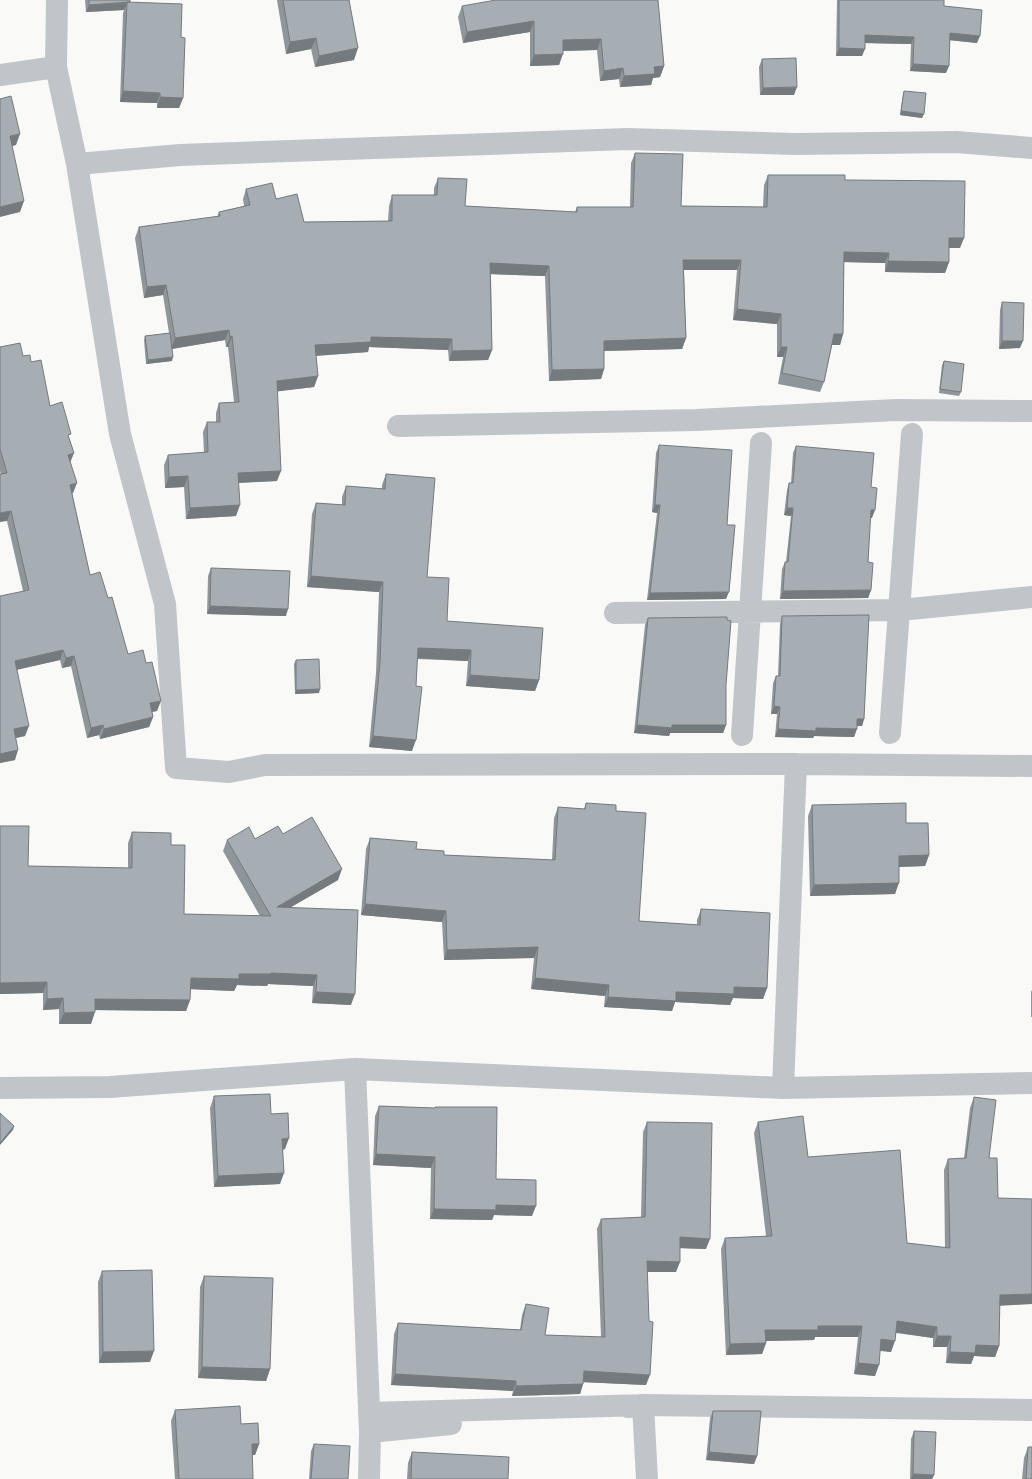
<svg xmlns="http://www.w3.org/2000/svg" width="1032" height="1479" font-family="Ubuntu,sans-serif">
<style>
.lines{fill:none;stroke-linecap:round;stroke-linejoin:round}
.street{stroke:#c1c5c9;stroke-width:22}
.wall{fill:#8f969b}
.shaded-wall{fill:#747a7e}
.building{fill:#a6aeb4;stroke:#747a7e}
</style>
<rect width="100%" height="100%" fill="#f9faf8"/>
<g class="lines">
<path class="street" d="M 57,0 L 56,67 L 77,164 L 120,434 L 165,604 L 176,768 L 229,772 L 265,765 L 796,764 L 1032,766
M 0,75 L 56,67
M 77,164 L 180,155 L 627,139 L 795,144 L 956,142 L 1032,148
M 398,426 L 697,420 L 896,410 L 1032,411
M 615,613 L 900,610 L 1032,597
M 890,733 L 912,434
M 742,735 L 761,443
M 355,1069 L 370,1432 L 369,1479
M 0,1088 L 110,1087 L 355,1069 L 783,1088 L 1032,1083
M 783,1088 L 796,764
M 628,1407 L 643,1405 L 647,1479
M 369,1413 L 643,1405 L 1032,1410
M 370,1432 L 451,1424"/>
</g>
<path class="wall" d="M 85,0 L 130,0 L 130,2 L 181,37 L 183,98 L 179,108 L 157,108 L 157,103 L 120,102 L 123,13 L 124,10 L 86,12 Z
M 277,0 L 349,0 L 354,60 L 315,67 L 311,49 L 286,54 Z
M 658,0 L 664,66 L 660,77 L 653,78 L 651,85 L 620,87 L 619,79 L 600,81 L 597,50 L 563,51 L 559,65 L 530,66 L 530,32 L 463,43 L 458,17 L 462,6 Z
M 837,0 L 944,0 L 944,6 L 977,43 L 950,40 L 946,73 L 910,71 L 911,44 L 865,43 L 862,56 L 836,56 Z
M 762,59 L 794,95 L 760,95 L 759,67 Z
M 904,91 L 922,118 L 900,115 L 903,94 Z
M 635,153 L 681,206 L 763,207 L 764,185 L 768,175 L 845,180 L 960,248 L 949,248 L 949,262 L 945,273 L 885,272 L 885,263 L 844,262 L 843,334 L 840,345 L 832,345 L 824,382 L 820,392 L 778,384 L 783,357 L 777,357 L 777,324 L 733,320 L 737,270 L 684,270 L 686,338 L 682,349 L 604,351 L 604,369 L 601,379 L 549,381 L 545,276 L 491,274 L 492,350 L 488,360 L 449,361 L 448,350 L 369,347 L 368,352 L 316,356 L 318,376 L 314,387 L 277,391 L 277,481 L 238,483 L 236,516 L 186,519 L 184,487 L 165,488 L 164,465 L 168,455 L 204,453 L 203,432 L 207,422 L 216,422 L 216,413 L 219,403 L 234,402 L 228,347 L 226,347 L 225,340 L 172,349 L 172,361 L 146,364 L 144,340 L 145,336 L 169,333 L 163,295 L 144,298 L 135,238 L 139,227 L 217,217 L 219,212 L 244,206 L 243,199 L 246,189 L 276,199 L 304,222 L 388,221 L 389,206 L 392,195 L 434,195 L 434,188 L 438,178 L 465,206 L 575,212 L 577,207 L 630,207 L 631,163 Z
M 1002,302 L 1020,348 L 999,349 L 1000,310 Z
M 0,347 L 23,356 L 31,362 L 50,406 L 69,439 L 70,462 L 73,493 L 72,493 L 90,575 L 108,598 L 128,654 L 146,663 L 157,711 L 152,712 L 153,717 L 149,727 L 100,739 L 99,735 L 87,738 L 71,666 L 62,668 L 60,660 L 16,670 L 25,736 L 16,738 L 15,760 L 0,763 L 23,591 L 7,521 L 1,474 L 0,471 Z
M 944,361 L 961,392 L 959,396 L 939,393 L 942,365 Z
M 659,445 L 727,525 L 726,599 L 647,600 L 657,513 L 652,512 L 656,453 Z
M 796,446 L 871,487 L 872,518 L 870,518 L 868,562 L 871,590 L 868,598 L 780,599 L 782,569 L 785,562 L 786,562 L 791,516 L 784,515 L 787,490 L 789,483 L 791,483 L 793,453 Z
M 386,474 L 427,577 L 447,621 L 539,680 L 535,691 L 466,686 L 468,661 L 417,659 L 412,751 L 369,747 L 376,673 L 379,592 L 307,587 L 312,514 L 316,503 L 342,505 L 342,497 L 346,486 L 382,489 L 382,485 Z
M 211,568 L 286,616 L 207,614 L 208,576 Z
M 782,616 L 864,719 L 862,726 L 857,726 L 854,737 L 814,736 L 813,738 L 775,737 L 777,714 L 771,714 L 773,683 L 776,676 L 778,676 L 780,624 Z
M 648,618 L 726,685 L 726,725 L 723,733 L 670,733 L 669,736 L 634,733 L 645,625 Z
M 296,660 L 319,693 L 295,694 L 294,664 Z
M 586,803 L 616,811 L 639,921 L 697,925 L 697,920 L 701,909 L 767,988 L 763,999 L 733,998 L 730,1005 L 675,1002 L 672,1011 L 604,1007 L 605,996 L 531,989 L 534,958 L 444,960 L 442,922 L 361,915 L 366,849 L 370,838 L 416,849 L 444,855 L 552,860 L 554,818 L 558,807 L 584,809 Z
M 812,805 L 906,823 L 929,855 L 925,866 L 899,867 L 895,894 L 810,896 L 808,816 Z
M 0,826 L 28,866 L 128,868 L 128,843 L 132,832 L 171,845 L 184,914 L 260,916 L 223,851 L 227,840 L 255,839 L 283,834 L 338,880 L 291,907 L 351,1005 L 312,1003 L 313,986 L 268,984 L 267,986 L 237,985 L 234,991 L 190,989 L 190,1000 L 186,1011 L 95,1010 L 91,1024 L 59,1024 L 59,1009 L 43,1010 L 43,993 L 0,994 Z
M 1032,990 L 1032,1017 L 1031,1017 L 1031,992 Z
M 214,1096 L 271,1114 L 285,1149 L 283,1150 L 280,1184 L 214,1187 L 210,1108 Z
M 974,1097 L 989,1158 L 1000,1306 L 999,1346 L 995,1357 L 974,1356 L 971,1364 L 946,1363 L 947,1347 L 933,1347 L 933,1338 L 896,1333 L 891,1352 L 880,1351 L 875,1376 L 854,1374 L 858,1337 L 815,1337 L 814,1340 L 766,1341 L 766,1343 L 762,1354 L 726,1355 L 721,1249 L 725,1238 L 766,1236 L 754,1133 L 758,1122 L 808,1157 L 907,1243 L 945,1248 L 944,1170 L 948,1159 L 964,1158 L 970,1108 Z
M 379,1106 L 435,1108 L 435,1107 L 496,1179 L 532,1216 L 494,1215 L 492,1220 L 430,1219 L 431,1168 L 373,1165 L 375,1116 Z
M 647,1122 L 706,1249 L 680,1248 L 676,1272 L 647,1272 L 646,1385 L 583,1382 L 583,1384 L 580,1394 L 512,1396 L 513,1391 L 391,1385 L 394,1334 L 398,1323 L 520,1330 L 522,1315 L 526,1304 L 545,1335 L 601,1337 L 597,1229 L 601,1219 L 641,1217 L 643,1132 Z
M 102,1271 L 150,1362 L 99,1363 L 98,1282 Z
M 204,1276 L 270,1369 L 266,1381 L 198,1378 L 200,1287 Z
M 175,1410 L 241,1424 L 259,1444 L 255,1455 L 252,1455 L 253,1479 L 175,1479 L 171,1421 Z
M 713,1411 L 757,1456 L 754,1464 L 706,1460 L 710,1418 Z
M 914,1431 L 934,1475 L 932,1479 L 910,1479 L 911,1439 Z
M 314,1444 L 348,1479 L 309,1479 L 311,1451 Z
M 1028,1447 L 1032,1479 L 1022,1479 L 1024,1458 Z
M 412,1452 L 508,1479 L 407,1479 L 408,1463 Z"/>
<path class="shaded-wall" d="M 127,3 L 124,10 L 86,12 L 89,5 Z
M 534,21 L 530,32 L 463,43 L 467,32 Z
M 950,33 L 980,36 L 977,43 L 948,40 Z
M 865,35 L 914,37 L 911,44 L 862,43 Z
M 316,38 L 311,49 L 286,54 L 290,42 Z
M 601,39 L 597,50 L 559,51 L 563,40 Z
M 358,48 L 354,60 L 315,67 L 319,56 Z
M 839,48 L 865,49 L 862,56 L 836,56 Z
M 563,54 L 559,65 L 530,66 L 534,55 Z
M 913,64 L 949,66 L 946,73 L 910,71 Z
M 664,66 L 660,77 L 653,78 L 651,85 L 620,87 L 624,76 L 654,67 Z
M 623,68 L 619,79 L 600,81 L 604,71 Z
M 797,87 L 794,95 L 760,95 L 763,88 Z
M 123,91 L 160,93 L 157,103 L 120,102 Z
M 160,97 L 183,98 L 179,108 L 157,108 Z
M 901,111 L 924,114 L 922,118 L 900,115 Z
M 20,134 L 16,145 L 6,148 L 10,136 Z
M 24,201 L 20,212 L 0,217 L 0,207 Z
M 949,238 L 964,238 L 960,248 L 945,248 Z
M 844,252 L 889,253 L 885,263 L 841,262 Z
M 683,260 L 741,260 L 737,270 L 680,270 Z
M 888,261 L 949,262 L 945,273 L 885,272 Z
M 490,263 L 549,266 L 545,276 L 487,274 Z
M 166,285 L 163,295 L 144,298 L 147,287 Z
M 737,309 L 781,314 L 777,324 L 733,320 Z
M 229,330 L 225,340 L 171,349 L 175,338 Z
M 834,334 L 843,334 L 840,345 L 830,345 Z
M 232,336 L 228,347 L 226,347 L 230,337 Z
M 371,337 L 452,339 L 448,350 L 369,347 L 368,352 L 311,356 L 315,345 Z
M 686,338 L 682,349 L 600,351 L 604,341 Z
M 1002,341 L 1023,341 L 1020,348 L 999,349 Z
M 781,347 L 787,347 L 783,357 L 777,357 Z
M 492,350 L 488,360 L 449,361 L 452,351 Z
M 173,357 L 172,361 L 146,364 L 148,360 Z
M 604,369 L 601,379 L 549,381 L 552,370 Z
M 318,376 L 314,387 L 273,392 L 277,381 Z
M 74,453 L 70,463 L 68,455 Z
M 281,471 L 277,481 L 234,483 L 238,473 Z
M 188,476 L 184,487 L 165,488 L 169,477 Z
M 77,483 L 73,493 L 66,495 L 70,485 Z
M 240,505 L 236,516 L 186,519 L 190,508 Z
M 655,505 L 660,505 L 657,513 L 652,512 Z
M 787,508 L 793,508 L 791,516 L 784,515 Z
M 871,510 L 875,510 L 872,518 L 868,518 Z
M 11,511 L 7,521 L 0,522 L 0,513 Z
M 311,576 L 383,582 L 379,592 L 307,587 Z
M 871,590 L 868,598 L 780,599 L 783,591 Z
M 729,592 L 726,599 L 647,600 L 650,593 Z
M 210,606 L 288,609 L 286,616 L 207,614 Z
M 418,648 L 471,650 L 468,661 L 414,658 Z
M 63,650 L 60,660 L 11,671 L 15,661 Z
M 74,656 L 71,666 L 62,668 L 66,658 Z
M 470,675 L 539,680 L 535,691 L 466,686 Z
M 320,689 L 319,693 L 295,694 L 296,690 Z
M 161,701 L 157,711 L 146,713 L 150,703 Z
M 774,706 L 780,707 L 777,714 L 771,714 Z
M 153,717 L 149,727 L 100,739 L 104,729 Z
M 857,719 L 864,719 L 862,726 L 855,726 Z
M 103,725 L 99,735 L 87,738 L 91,728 Z
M 637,725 L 726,725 L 723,733 L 670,733 L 669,736 L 634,733 Z
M 29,726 L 25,736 L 10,739 L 14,729 Z
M 816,728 L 857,729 L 854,737 L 814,736 L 813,738 L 775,737 L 778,729 Z
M 373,736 L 416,740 L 412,751 L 369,747 Z
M 18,750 L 15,760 L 0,763 L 0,754 Z
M 929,855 L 925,866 L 895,867 L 899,856 Z
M 342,869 L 338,880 L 272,918 L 277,907 Z
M 899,883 L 895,894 L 810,896 L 814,885 Z
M 365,904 L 446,911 L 442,922 L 361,915 Z
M 538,947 L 534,958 L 444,960 L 447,950 Z
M 271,973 L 317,975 L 313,986 L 268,984 L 267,986 L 237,985 L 234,991 L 187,989 L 191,978 L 239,974 Z
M 535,978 L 609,985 L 605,996 L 531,989 Z
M 47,982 L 43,993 L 0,994 L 0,983 Z
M 734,987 L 767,988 L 763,999 L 733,998 L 730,1005 L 675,1002 L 672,1011 L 604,1007 L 608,997 Z
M 316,992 L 355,994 L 351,1005 L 312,1003 Z
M 63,998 L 59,1009 L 43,1010 L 47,999 Z
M 95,999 L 190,1000 L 186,1011 L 91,1010 Z
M 95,1012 L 91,1024 L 59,1024 L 64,1013 Z
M 14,1126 L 13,1130 L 0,1145 L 0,1143 Z
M 289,1138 L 285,1149 L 278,1150 L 282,1139 Z
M 376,1154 L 435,1157 L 431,1168 L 373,1165 Z
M 284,1173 L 280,1184 L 214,1187 L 218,1176 Z
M 496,1205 L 536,1206 L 532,1216 L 494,1215 L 492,1220 L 430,1219 L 434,1209 Z
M 680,1237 L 710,1239 L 706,1249 L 676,1248 Z
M 647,1261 L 680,1262 L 676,1272 L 643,1272 Z
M 1032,1294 L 1032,1304 L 996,1306 L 1000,1295 Z
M 897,1321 L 937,1327 L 933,1338 L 893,1332 Z
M 818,1326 L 862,1326 L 858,1337 L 815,1337 L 814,1340 L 761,1341 L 765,1330 Z
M 937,1336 L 951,1336 L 947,1347 L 933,1347 Z
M 881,1339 L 895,1341 L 891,1352 L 877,1350 Z
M 766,1343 L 762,1354 L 726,1355 L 730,1344 Z
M 976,1345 L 999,1346 L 995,1357 L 974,1356 L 971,1364 L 946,1363 L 950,1352 Z
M 154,1351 L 150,1362 L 99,1363 L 103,1352 Z
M 858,1363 L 879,1365 L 875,1376 L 854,1374 Z
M 202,1367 L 270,1369 L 266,1381 L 198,1378 Z
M 584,1371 L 650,1375 L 646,1385 L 580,1382 Z
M 395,1374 L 516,1381 L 513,1391 L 391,1385 Z
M 583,1384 L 580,1394 L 512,1396 L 516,1386 Z
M 252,1444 L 259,1444 L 255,1455 L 248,1455 Z
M 709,1452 L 757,1456 L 754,1464 L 706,1460 Z
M 913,1474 L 934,1475 L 932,1479 L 911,1479 Z"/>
<path class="building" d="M 89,0 L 130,0 L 130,2 L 89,5 Z
M 283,0 L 349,0 L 358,48 L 319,56 L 316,38 L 290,42 Z
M 496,0 L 658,0 L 664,66 L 654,67 L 655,74 L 624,76 L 623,68 L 604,71 L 601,39 L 563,40 L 563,54 L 534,55 L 534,21 L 467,32 L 462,6 Z
M 839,0 L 944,0 L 944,6 L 982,10 L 980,36 L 950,33 L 949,66 L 913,64 L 914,37 L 865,35 L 865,49 L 839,48 Z
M 127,2 L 182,4 L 181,37 L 185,38 L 183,98 L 160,97 L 160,93 L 123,91 Z
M 796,58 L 797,87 L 763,88 L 762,59 Z
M 904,91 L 926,93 L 924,114 L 901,111 Z
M 11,96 L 20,134 L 10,136 L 24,201 L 0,207 L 0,99 Z
M 635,153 L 683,154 L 681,206 L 767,207 L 768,175 L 845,175 L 845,180 L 965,181 L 964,238 L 949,238 L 949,262 L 888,261 L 889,253 L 844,252 L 843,334 L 834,334 L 824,382 L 782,373 L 787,347 L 781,347 L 781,314 L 737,309 L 741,260 L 683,260 L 686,338 L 604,341 L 604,369 L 552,370 L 549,266 L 490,263 L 492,350 L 452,351 L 452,339 L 371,337 L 371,342 L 315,345 L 318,376 L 277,381 L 281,471 L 238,473 L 240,505 L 190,508 L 188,476 L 169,477 L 168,455 L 208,452 L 207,422 L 220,422 L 219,403 L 239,402 L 232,336 L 230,337 L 229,330 L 175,338 L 166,285 L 147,287 L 139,227 L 220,216 L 219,212 L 250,205 L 246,189 L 272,183 L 276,199 L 297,194 L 304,222 L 392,221 L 392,195 L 437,195 L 438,178 L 467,179 L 465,206 L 577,212 L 577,207 L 633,207 Z
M 1002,302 L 1024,303 L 1023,341 L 1002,341 Z
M 170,333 L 173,357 L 148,360 L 145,336 Z
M 20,343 L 23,356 L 30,355 L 31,362 L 41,360 L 50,406 L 62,402 L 71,434 L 68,435 L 74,453 L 68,455 L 77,483 L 70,485 L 90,575 L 100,572 L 108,598 L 112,597 L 128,654 L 143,650 L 146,663 L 152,662 L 161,701 L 150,703 L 153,717 L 104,729 L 103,725 L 91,728 L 74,656 L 66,658 L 63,650 L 15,661 L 29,726 L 14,729 L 18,750 L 0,754 L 0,596 L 29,590 L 11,511 L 0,513 L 0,474 L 7,473 L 0,449 L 0,347 Z
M 944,361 L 964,364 L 961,392 L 940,389 Z
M 659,445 L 732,450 L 727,525 L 735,525 L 729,592 L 650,593 L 660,505 L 655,505 Z
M 796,446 L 874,453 L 871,487 L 877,488 L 875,510 L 871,510 L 868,562 L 873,563 L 871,590 L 783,591 L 785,562 L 788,562 L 793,508 L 787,508 L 789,483 L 793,483 Z
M 386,474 L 435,478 L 427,577 L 449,578 L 447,621 L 543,628 L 539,680 L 470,675 L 471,650 L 418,648 L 416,686 L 422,687 L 416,740 L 373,736 L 380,662 L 383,582 L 311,576 L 316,503 L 345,505 L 346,486 L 385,489 Z
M 211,568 L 290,571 L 288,609 L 210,606 Z
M 869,615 L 864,719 L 857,719 L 857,729 L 816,728 L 816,731 L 778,729 L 780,707 L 774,706 L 776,676 L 780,676 L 782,616 Z
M 727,617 L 727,620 L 731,621 L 726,685 L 726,725 L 672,725 L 672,728 L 637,725 L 648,618 Z
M 319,659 L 320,689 L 296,690 L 296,660 Z
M 586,803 L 616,805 L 616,811 L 646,813 L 639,921 L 700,925 L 701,909 L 770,913 L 767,988 L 734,987 L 734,994 L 676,992 L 676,1001 L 608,997 L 609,985 L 535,978 L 538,947 L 447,950 L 446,911 L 365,904 L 370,838 L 417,842 L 416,849 L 444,851 L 444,855 L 555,860 L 558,807 L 585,809 Z
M 906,803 L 906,823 L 928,823 L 929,855 L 899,856 L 899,883 L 814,885 L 812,805 Z
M 312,817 L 342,869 L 277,907 L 358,910 L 355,994 L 316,992 L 317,975 L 271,973 L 271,974 L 239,974 L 239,979 L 191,978 L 190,1000 L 95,999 L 95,1012 L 64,1013 L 63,998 L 47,999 L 47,982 L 0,983 L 0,826 L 29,826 L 28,866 L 132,868 L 132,832 L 171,833 L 171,845 L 185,845 L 184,914 L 271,916 L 227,840 L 249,827 L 255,839 L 278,826 L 283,834 Z
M 270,1094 L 271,1114 L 288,1113 L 289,1138 L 282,1139 L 284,1173 L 218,1176 L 214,1096 Z
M 974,1097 L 996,1100 L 989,1158 L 997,1158 L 998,1198 L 1032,1199 L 1032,1294 L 1000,1295 L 999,1346 L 976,1345 L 975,1353 L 950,1352 L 951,1336 L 937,1336 L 937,1327 L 897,1321 L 895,1341 L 881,1339 L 879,1365 L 858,1363 L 862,1326 L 818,1326 L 818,1330 L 765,1330 L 766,1343 L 730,1344 L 725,1238 L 772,1236 L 758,1122 L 803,1116 L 808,1157 L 900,1150 L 907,1243 L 950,1248 L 948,1159 L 966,1158 Z
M 379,1106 L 435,1108 L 435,1107 L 497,1107 L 496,1179 L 536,1180 L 536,1206 L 496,1205 L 496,1210 L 434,1209 L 435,1157 L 376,1154 Z
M 0,1113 L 14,1126 L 0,1143 Z
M 647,1122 L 712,1123 L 710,1239 L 680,1237 L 680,1262 L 647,1261 L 649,1321 L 653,1322 L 650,1375 L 584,1371 L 583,1384 L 516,1386 L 516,1381 L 395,1374 L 398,1323 L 521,1330 L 526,1304 L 549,1308 L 545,1335 L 605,1337 L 601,1219 L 645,1217 Z
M 152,1270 L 154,1351 L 103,1352 L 102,1271 Z
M 204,1276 L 273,1278 L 270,1369 L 202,1367 Z
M 240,1406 L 241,1424 L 258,1423 L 259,1444 L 252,1444 L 253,1479 L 179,1479 L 175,1410 Z
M 713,1411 L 761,1411 L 757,1456 L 709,1452 Z
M 914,1431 L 936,1432 L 934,1475 L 913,1474 Z
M 314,1444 L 350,1446 L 348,1479 L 311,1479 Z
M 1028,1447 L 1032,1447 L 1032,1479 L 1026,1479 Z
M 412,1452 L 509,1457 L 508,1479 L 411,1479 Z"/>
</svg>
